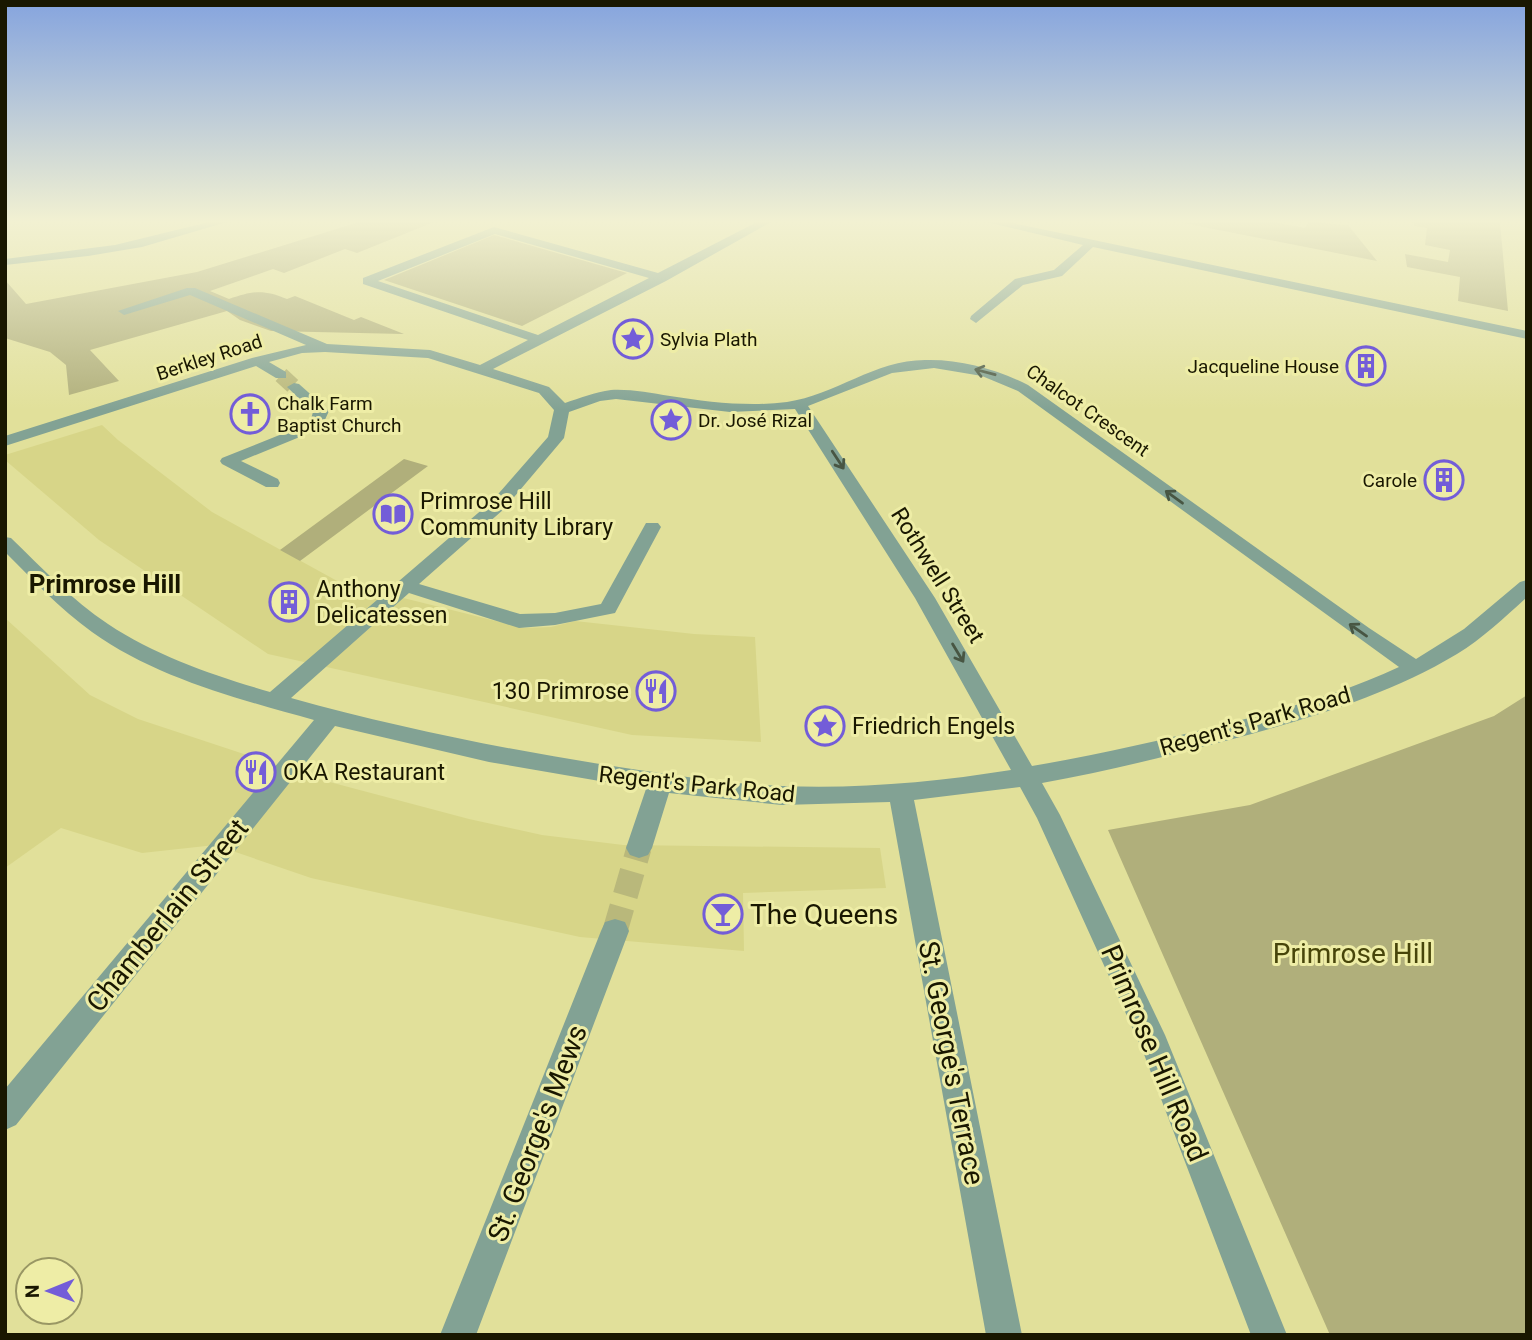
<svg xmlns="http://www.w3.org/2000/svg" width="1532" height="1340" font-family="Roboto,sans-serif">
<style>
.built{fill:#d7d588}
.green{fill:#b0af7b}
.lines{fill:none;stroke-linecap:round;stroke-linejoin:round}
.minor-tunnel-far1{stroke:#b9b87b;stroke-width:16;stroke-dasharray:16 8;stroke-linecap:butt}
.minor-tunnel{stroke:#b9b87b;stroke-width:25;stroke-dasharray:25 12;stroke-linecap:butt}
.minor{fill:#82a294;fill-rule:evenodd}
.oneway{stroke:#485643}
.labels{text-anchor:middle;stroke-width:6;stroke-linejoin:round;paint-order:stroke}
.far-poi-label{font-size:19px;fill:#191700;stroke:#eeeda6;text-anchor:start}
.far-street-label{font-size:19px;fill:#191700;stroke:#eeeda6}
.poi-label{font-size:23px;fill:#191700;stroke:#eeeda6;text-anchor:start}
.street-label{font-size:23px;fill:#191700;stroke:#eeeda6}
.quarter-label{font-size:26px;font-weight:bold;fill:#191700;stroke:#eeeda6}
.near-poi-label{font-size:28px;fill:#191700;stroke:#eeeda6;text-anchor:start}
.near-street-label{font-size:28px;fill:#191700;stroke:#eeeda6}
.near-park-label{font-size:28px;fill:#47450a;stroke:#eeeda6}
</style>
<rect width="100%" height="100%" fill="#e1e09a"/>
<path class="built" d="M 102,425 L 118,440 L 212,512 L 339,582 L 524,628 L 551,627 L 575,621 L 694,634 L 755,637 L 761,742 L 632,735 L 268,654 L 99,540 L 5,460 L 5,455 Z
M 5,618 L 90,695 L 138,719 L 322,780 L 469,819 L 542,835 L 623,845 L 880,848 L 886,888 L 743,893 L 744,951 L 580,937 L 311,878 L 215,845 L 142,853 L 61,828 L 5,868 Z"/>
<path class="green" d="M 359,222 L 434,222 L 357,253 L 345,249 L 284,273 L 273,269 L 210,291 L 229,299 C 253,291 263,289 287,299 L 295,296 L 354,320 L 361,317 L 404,334 L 271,331 L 240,320 L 227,311 L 90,350 L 119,381 L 69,395 L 66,365 L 50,352 L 5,338 L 5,280 L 26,304 L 197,272 Z
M 1273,222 L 1305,228 L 1309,222 L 1348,225 L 1377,261 L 1183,223 Z
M 1414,222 L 1500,222 L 1508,311 L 1458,301 L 1460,277 L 1407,267 L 1405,254 L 1448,262 L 1450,250 L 1425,245 L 1427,228 L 1414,226 Z
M 494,235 L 627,273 L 522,326 L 384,280 Z
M 404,459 L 428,466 L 300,561 L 280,550 Z
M 1527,695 L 1527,1335 L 1330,1335 L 1108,830 L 1250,805 L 1494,716 Z"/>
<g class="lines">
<path class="minor-tunnel-far1" d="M 281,375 L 294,387"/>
<path class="minor-tunnel" d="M 615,931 L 639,848"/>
<path class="minor" d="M 209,222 L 227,222 L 142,247 L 88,256 L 5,265 L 5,259 L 115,245 Z
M 757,222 L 771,222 L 666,281 L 493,369 L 549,387 L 565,403 C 580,398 595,392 611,390 C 631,389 650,393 670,396 C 708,402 749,407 787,402 C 835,395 875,360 925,360 C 961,359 996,369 1028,385 L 1369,628 L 1416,659 L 1464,629 L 1520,582 L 1527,580 L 1527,597 C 1505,617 1483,638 1457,654 C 1387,696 1307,719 1229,740 C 1167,756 1105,772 1042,783 L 1060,815 L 1165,1035 L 1287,1335 L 1251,1335 L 1142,1049 L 1037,818 L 1020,787 L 914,800 L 1022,1335 L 986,1335 L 890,802 L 782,805 L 669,793 L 652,848 L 648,855 L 639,858 L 630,855 L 626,848 L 646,789 L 489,762 L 335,726 L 16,1125 L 5,1130 L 5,1089 L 314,720 C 239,699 156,678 92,632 C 60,609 33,580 5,552 L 5,537 L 11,538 C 42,568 72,600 108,624 C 156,656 215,676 270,692 L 492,501 L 548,437 L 554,410 L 539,393 L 428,358 L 325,352 L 302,353 L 269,362 L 286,372 L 286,378 L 276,378 L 256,366 L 5,446 L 5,436 L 252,358 L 306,345 L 190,295 L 124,315 L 118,311 L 187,288 L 195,288 L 327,344 L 430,350 L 480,365 L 528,340 L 363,284 L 363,278 L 494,227 L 658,273 ZM 495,234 L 649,278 L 538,335 L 378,281 ZM 934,368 L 982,376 L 1018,391 L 1399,667 C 1344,693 1284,709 1226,724 C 1162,740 1098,755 1032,766 L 935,598 L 808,406 L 892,373 ZM 616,399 L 730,412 L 795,409 L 915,598 L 1011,770 C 936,782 859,789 783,786 C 728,784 673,775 619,767 C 508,750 399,728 291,698 L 409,593 L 519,628 L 555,625 L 615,613 L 661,527 L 658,523 L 646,523 L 601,604 L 555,613 L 520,614 L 419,584 L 504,509 L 564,438 L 569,412 L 600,401 Z
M 986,222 L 1008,222 L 1527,331 L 1527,339 L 1093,247 L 1062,276 L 1023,285 L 976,323 L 970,319 L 971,316 L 1015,279 L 1054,270 L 1083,245 Z
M 294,383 L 299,384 L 326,408 L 329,411 L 323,424 L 307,434 L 241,461 L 278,479 L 280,483 L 278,487 L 266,487 L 222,464 L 220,461 L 222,458 L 297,428 L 311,419 L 313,412 L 287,387 Z
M 615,919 L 625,922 L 629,931 L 476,1335 L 440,1335 L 601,931 L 605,922 Z"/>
</g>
<defs><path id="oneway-shaft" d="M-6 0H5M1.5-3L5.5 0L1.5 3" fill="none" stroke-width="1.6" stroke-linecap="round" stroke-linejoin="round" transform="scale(1.75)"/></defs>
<g class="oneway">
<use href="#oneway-shaft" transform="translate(985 372) rotate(-165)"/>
<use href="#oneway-shaft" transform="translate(838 460) rotate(57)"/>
<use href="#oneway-shaft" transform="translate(1174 497) rotate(-144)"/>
<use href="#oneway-shaft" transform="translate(1358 630) rotate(-145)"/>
<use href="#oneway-shaft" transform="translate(958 653) rotate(59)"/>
</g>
<linearGradient id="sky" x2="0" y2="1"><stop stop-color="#85a4de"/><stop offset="0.54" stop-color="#f2f1d2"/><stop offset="1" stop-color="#f2f1d2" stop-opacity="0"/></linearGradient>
<rect width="1532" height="410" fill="url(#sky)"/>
<defs>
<g id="sight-ring" transform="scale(2.0125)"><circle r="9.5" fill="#eeeda6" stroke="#735dd8" stroke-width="1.5"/><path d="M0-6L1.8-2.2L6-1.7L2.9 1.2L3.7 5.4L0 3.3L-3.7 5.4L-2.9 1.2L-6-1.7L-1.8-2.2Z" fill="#735dd8"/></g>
<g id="building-ring" transform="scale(2.0125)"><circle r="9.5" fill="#eeeda6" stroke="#735dd8" stroke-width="1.5"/><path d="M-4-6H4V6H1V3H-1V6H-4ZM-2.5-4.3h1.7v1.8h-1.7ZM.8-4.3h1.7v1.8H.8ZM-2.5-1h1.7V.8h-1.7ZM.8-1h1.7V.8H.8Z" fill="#735dd8"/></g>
<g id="church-ring" transform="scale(2.0125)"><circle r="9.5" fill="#eeeda6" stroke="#735dd8" stroke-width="1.5"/><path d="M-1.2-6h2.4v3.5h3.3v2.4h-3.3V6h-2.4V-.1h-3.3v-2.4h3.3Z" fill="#735dd8"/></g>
<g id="library-ring" transform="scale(2.0125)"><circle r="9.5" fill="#eeeda6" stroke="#735dd8" stroke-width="1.5"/><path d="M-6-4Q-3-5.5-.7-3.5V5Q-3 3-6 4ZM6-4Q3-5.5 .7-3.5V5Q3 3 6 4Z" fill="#735dd8"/></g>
<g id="restaurant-ring" transform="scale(2.0125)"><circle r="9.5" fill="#eeeda6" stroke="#735dd8" stroke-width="1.5"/><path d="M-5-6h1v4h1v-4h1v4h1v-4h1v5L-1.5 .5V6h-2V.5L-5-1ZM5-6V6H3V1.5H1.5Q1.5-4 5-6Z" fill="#735dd8"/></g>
<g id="bar-ring" transform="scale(2.0125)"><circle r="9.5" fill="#eeeda6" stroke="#735dd8" stroke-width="1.5"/><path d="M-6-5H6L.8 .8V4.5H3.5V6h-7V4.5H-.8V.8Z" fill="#735dd8"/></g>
</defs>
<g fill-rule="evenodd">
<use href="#sight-ring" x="633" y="339"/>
<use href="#building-ring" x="1366" y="366"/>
<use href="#church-ring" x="250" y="414"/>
<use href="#sight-ring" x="671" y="420"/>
<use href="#building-ring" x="1444" y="480"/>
<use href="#library-ring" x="393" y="514"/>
<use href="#building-ring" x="289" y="602"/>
<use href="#restaurant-ring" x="656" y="691"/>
<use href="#sight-ring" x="825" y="726"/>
<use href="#restaurant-ring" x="256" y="772"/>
<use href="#bar-ring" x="723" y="914"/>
</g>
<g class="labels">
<g class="far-poi-label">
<text x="660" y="346">Sylvia Plath</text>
<text x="1339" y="373" text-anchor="end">Jacqueline House</text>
<text x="277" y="410">Chalk Farm<tspan x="277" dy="22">Baptist Church</tspan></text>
<text x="698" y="427">Dr. José Rizal</text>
<text x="1417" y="487" text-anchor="end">Carole</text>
</g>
<g class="far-street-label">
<text transform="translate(209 357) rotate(-18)" y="7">Berkley Road</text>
<text transform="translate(1088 410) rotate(35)" y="7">Chalcot Crescent</text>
</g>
<g class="poi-label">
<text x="420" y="509">Primrose Hill<tspan x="420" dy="26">Community Library</tspan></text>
<text x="316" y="597">Anthony<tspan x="316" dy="26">Delicatessen</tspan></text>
<text x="629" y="699" text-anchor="end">130 Primrose</text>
<text x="852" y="734">Friedrich Engels</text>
<text x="283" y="780">OKA Restaurant</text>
</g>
<g class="street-label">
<text transform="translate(938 575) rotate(58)" y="8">Rothwell Street</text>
<text transform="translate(1255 721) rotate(-16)" y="8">Regent's Park Road</text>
<text transform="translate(697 784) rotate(6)" y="8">Regent's Park Road</text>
</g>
<g class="quarter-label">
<text x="105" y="593">Primrose Hill</text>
</g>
<g class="near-poi-label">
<text x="750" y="924">The Queens</text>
</g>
<g class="near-street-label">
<text transform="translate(167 915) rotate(-51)" y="10">Chamberlain Street</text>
<text transform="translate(1155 1053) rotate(67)" y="10">Primrose Hill Road</text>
<text transform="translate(952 1063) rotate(79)" y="10">St. George's Terrace</text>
<text transform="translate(537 1133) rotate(-69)" y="10">St. George's Mews</text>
</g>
<g class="near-park-label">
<text x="1353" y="963">Primrose Hill</text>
</g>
</g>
<rect width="1532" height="1340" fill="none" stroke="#191700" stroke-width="14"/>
<g transform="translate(49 1291) rotate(269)"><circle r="33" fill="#eeeda6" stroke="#999764" stroke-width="2"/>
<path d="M0-5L12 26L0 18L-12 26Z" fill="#735dd8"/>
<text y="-10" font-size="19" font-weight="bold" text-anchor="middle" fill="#191700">N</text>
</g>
</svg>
